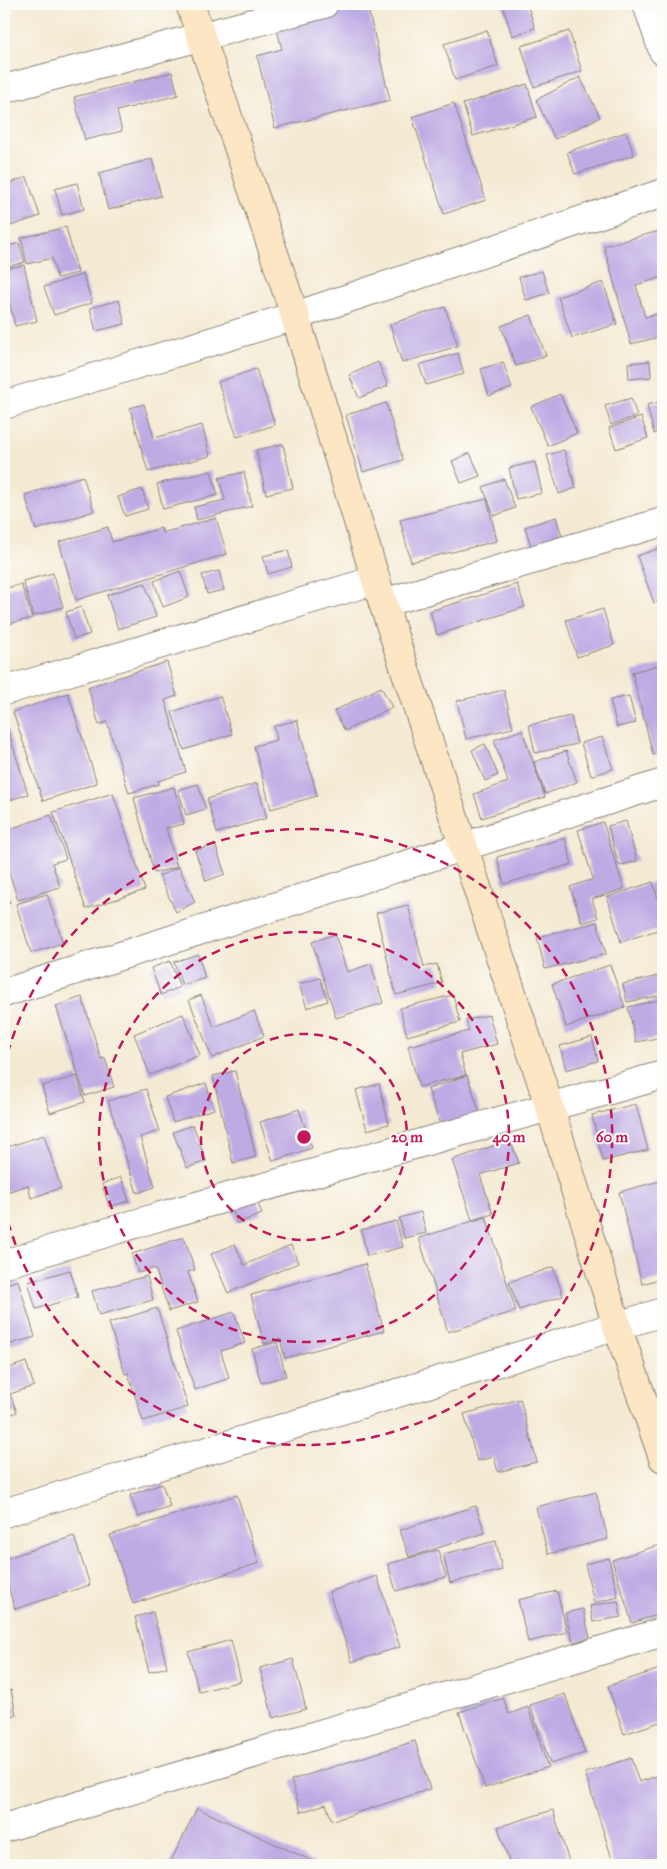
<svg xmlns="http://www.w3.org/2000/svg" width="667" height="1869" font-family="'IM FELL Great Primer',serif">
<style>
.building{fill:#bdabe4}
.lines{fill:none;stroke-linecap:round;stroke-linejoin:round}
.street-casing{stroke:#888378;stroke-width:30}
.secondary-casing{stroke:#888378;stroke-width:30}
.street{stroke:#fff;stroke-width:28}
.secondary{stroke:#fce6c4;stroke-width:28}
.ring{fill:none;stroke:#c2185b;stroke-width:2.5;stroke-dasharray:9 6}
.centre{fill:#c2185b;stroke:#fdfcf7;stroke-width:2.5}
.ring-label{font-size:15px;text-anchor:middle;font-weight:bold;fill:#c2185b;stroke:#fdfcf7;stroke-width:4;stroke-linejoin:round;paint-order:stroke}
</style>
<rect width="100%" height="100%" fill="#fdfcf7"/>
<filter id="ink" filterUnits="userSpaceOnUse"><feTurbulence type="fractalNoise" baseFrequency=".02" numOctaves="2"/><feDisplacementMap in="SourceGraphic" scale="10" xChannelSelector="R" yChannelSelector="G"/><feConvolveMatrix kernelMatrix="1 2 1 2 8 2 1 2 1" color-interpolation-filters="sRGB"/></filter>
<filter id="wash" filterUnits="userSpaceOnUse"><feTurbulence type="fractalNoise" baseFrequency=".0096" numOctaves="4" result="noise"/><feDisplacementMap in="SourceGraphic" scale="20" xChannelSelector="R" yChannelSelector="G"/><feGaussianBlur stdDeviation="1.12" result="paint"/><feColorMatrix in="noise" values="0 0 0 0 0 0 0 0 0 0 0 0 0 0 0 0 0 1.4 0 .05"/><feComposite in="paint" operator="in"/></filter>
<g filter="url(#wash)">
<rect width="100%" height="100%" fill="#f4ead3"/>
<g id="blocks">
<path class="building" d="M 316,4 L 367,4 L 390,100 L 275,128 L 257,56 L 282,49 L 273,15 Z
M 502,4 L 527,4 L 535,28 L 512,36 Z
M 487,30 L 498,66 L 455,80 L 444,44 Z
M 569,31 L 582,71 L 534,87 L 521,46 Z
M 172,72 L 178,95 L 117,111 L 122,131 L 85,140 L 74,97 Z
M 580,77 L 600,117 L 555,139 L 536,100 Z
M 527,84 L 537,117 L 473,136 L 463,104 Z
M 454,103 L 486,200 L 444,214 L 412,117 Z
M 626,132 L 634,155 L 575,174 L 567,152 Z
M 152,159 L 161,196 L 108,210 L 99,173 Z
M 27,177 L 40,216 L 5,228 L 4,185 Z
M 77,183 L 84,209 L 62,215 L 55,189 Z
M 66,227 L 78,273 L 57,278 L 52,258 L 27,264 L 21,238 Z
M 663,230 L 663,257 L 661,258 L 663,267 L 663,277 L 636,285 L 645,317 L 663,313 L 663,336 L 631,344 L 604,246 Z
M 19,243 L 25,262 L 6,267 L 4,247 Z
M 24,265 L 37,321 L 15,326 L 4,279 L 4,269 Z
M 542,271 L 549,293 L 526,300 L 519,277 Z
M 83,274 L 92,303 L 54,315 L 44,287 Z
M 603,282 L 617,324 L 572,338 L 558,297 Z
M 119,300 L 125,324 L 96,331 L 90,308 Z
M 445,307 L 458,346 L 402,363 L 390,324 Z
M 531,315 L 546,356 L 516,366 L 501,326 Z
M 458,353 L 464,374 L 426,385 L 419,365 Z
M 650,361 L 651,377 L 629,379 L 628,363 Z
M 378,362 L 388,386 L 359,398 L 349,375 Z
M 503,362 L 512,388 L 489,396 L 481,369 Z
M 256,369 L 275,425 L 237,437 L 218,382 Z
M 560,394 L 577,433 L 548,446 L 531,407 Z
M 631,398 L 637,416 L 611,425 L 605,406 Z
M 663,401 L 663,431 L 654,434 L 647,405 Z
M 386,403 L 403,460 L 363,472 L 346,415 Z
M 144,404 L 154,438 L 202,425 L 210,456 L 148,472 L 130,408 Z
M 641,417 L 648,438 L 616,449 L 609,428 Z
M 283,444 L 293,488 L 266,494 L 256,450 Z
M 564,450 L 576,488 L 559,494 L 547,455 Z
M 470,453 L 480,476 L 461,483 L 452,461 Z
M 535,462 L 542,493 L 516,499 L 509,468 Z
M 211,471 L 218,495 L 163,509 L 157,484 Z
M 244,472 L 252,506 L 197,520 L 194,507 L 225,500 L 219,478 Z
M 83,476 L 94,511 L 36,530 L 25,495 Z
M 504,479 L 515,508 L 494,516 L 483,487 Z
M 142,489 L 148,509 L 125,516 L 118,497 Z
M 487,499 L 497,541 L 411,562 L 400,520 Z
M 556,517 L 562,536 L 531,546 L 525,527 Z
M 216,518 L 227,554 L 76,600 L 59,542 L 108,527 L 112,542 L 161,528 L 162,533 Z
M 663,547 L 663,600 L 654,603 L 637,556 Z
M 288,550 L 292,567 L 268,574 L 263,556 Z
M 180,571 L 189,597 L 163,607 L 154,581 Z
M 219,571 L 224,590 L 207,594 L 202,575 Z
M 53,573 L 63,607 L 33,616 L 23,581 Z
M 145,583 L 156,617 L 118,629 L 107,595 Z
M 21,584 L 32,618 L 5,625 L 4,620 L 4,589 Z
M 517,584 L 525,607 L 437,635 L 430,611 Z
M 81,607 L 90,634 L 74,639 L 66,612 Z
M 603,609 L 614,645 L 577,657 L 566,620 Z
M 167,662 L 177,696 L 165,700 L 186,772 L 158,781 L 159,784 L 129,793 L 107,722 L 99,725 L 88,687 Z
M 663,664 L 663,711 L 660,711 L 663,724 L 663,752 L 653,755 L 632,672 Z
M 381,687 L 392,707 L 345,731 L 334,711 Z
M 504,690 L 513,728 L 466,739 L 457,701 Z
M 68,693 L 97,783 L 43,801 L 13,712 Z
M 220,696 L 232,734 L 184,750 L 172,712 Z
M 629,696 L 636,723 L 617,727 L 610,700 Z
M 571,716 L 577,744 L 535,753 L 529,725 Z
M 297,720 L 317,796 L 271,809 L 254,746 L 277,740 L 274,726 Z
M 7,727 L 28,794 L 4,802 L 4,729 Z
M 522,730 L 545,797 L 482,818 L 474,794 L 508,782 L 494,740 Z
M 602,737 L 613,769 L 591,776 L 581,743 Z
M 485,744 L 498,775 L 485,781 L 472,750 Z
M 566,751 L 577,782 L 545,794 L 534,762 Z
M 257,783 L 267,818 L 217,833 L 207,799 Z
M 198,784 L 206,809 L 186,815 L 178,790 Z
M 174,787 L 184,824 L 166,828 L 177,867 L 154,873 L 134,798 Z
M 113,793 L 145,890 L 86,909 L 53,812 Z
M 51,815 L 66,859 L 52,863 L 60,887 L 18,900 L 4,857 L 4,831 Z
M 626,821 L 637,861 L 619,866 L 608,826 Z
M 603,822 L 624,889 L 592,899 L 598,918 L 582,923 L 570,887 L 593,879 L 578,830 Z
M 565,838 L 572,864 L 504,884 L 497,857 Z
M 215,844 L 225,874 L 206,881 L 195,851 Z
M 179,867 L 195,902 L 176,912 L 159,876 Z
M 653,882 L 663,915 L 663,928 L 621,942 L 607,897 Z
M 4,885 L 10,903 L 4,904 Z
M 47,894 L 63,943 L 31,953 L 16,904 Z
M 408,905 L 424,967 L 437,964 L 442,983 L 396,995 L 376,913 Z
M 597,922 L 606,954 L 545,969 L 537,937 Z
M 335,934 L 347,972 L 371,964 L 383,1003 L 336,1018 L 312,942 Z
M 198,954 L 205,978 L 182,985 L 174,962 Z
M 170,961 L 180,987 L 161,995 L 151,968 Z
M 610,965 L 625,1007 L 566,1027 L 552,984 Z
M 663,975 L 663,995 L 627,1002 L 623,984 Z
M 320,978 L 328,1001 L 307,1008 L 299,984 Z
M 201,995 L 214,1027 L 254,1011 L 264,1036 L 212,1058 L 189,1000 Z
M 453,995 L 460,1022 L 407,1036 L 400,1008 Z
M 82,997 L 101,1059 L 105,1058 L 114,1087 L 85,1096 L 56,1006 Z
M 663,999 L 663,1037 L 636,1042 L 628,1007 Z
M 183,1014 L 200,1055 L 150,1075 L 134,1034 Z
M 489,1015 L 497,1044 L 460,1054 L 466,1075 L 419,1087 L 408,1046 L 469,1031 L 466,1020 Z
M 592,1037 L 598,1061 L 566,1070 L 560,1046 Z
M 235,1071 L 256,1157 L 233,1163 L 213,1076 Z
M 467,1075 L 480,1113 L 441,1127 L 428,1089 Z
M 77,1076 L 85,1102 L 50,1113 L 42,1086 Z
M 206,1083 L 214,1109 L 173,1122 L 165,1097 Z
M 379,1084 L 389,1124 L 367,1130 L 356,1090 Z
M 146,1089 L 160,1131 L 140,1137 L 155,1187 L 137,1193 L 108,1101 Z
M 636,1104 L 648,1150 L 603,1161 L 592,1115 Z
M 299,1109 L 312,1148 L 273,1161 L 260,1122 Z
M 193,1125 L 206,1161 L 187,1168 L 173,1132 Z
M 44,1135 L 61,1188 L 31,1198 L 28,1185 L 4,1193 L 4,1148 Z
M 510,1140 L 519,1163 L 480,1175 L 493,1214 L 472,1220 L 452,1160 Z
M 121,1177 L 129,1201 L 109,1207 L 102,1184 Z
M 663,1180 L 663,1278 L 642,1284 L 619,1192 Z
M 255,1195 L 262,1214 L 237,1223 L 230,1204 Z
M 421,1212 L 426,1233 L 404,1238 L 399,1218 Z
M 486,1217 L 516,1311 L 448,1332 L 419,1238 Z
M 396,1221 L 403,1247 L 367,1256 L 361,1230 Z
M 184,1237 L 195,1270 L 188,1272 L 198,1302 L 169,1311 L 155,1268 L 138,1273 L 132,1254 Z
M 235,1244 L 244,1265 L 291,1245 L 298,1263 L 228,1293 L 211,1254 Z
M 365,1264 L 384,1331 L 285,1358 L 280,1339 L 264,1344 L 251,1295 Z
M 553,1267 L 563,1296 L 519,1310 L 509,1282 Z
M 70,1270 L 78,1297 L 36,1309 L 28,1282 Z
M 147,1276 L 153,1300 L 99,1315 L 92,1291 Z
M 18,1280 L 35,1337 L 4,1346 L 4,1285 Z
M 157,1308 L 188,1407 L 143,1421 L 128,1373 L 125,1374 L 109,1323 Z
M 234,1312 L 245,1343 L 221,1351 L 229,1378 L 195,1390 L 176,1331 Z
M 277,1342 L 286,1376 L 261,1383 L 252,1349 Z
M 26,1362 L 34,1386 L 10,1394 L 17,1412 L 4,1417 L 4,1370 Z
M 520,1399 L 537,1462 L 498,1472 L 494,1457 L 477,1461 L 464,1414 Z
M 162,1484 L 170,1506 L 138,1517 L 130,1495 Z
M 596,1492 L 608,1539 L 548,1554 L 536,1507 Z
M 237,1495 L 259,1563 L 133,1604 L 110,1535 Z
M 476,1506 L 485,1533 L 409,1557 L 400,1530 Z
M 74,1536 L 90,1585 L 15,1609 L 4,1574 L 4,1559 Z
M 496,1541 L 502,1570 L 450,1583 L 443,1554 Z
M 662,1544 L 663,1613 L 632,1623 L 612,1560 Z
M 438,1550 L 446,1577 L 396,1591 L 388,1564 Z
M 609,1558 L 618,1597 L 594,1603 L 585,1564 Z
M 377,1576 L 400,1647 L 352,1662 L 329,1592 Z
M 557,1591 L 567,1632 L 528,1642 L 518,1600 Z
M 618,1601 L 621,1617 L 593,1622 L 590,1606 Z
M 583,1609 L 590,1638 L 573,1642 L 565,1613 Z
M 153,1612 L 167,1667 L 149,1672 L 135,1617 Z
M 231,1640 L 241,1681 L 199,1692 L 188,1652 Z
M 663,1643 L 663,1663 L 657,1645 Z
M 293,1659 L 306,1709 L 273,1718 L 260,1668 Z
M 663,1668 L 663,1721 L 624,1734 L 608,1686 Z
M 11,1690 L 16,1715 L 4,1717 L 4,1692 Z
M 565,1694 L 585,1753 L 550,1764 L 530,1705 Z
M 503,1698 L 509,1714 L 528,1707 L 548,1767 L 485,1788 L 459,1712 Z
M 415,1741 L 430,1789 L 332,1821 L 326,1804 L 301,1812 L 291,1780 Z
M 631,1758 L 639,1782 L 663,1774 L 663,1865 L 614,1865 L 585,1773 Z
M 197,1808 L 321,1865 L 169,1865 Z
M 553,1810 L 570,1865 L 510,1865 L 498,1827 Z
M 147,1859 L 161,1865 L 144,1865 Z"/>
</g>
</g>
<g filter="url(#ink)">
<use href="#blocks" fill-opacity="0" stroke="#888378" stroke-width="1"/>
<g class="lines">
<g class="street-casing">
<path id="street" d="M 647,4 L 663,51
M 4,89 L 324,4
M 4,405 L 295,316 L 663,193
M 383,603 L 663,522
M 4,691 L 376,580
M 4,993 L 663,783
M 4,1264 L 161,1216 L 663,1075
M 4,1513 L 663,1312
M 4,1828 L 663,1632"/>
</g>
<g class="secondary-casing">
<path id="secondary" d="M 190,4 L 295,316 L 383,603 L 550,1108 L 617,1326 L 663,1458"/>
</g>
<use href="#street" class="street"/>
<use href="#secondary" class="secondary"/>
</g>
</g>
<g class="ring">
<circle cx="304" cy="1137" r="103"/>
<circle cx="304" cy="1137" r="205"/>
<path d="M4 1068A308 308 0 1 1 4 1206"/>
</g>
<circle cx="304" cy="1137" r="8" class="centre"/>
<g class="ring-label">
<text x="407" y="1142">20 m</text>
<text x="509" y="1142">40 m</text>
<text x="612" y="1142">60 m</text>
</g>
<rect width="667" height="1869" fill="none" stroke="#fdfcf7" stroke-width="20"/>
</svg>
